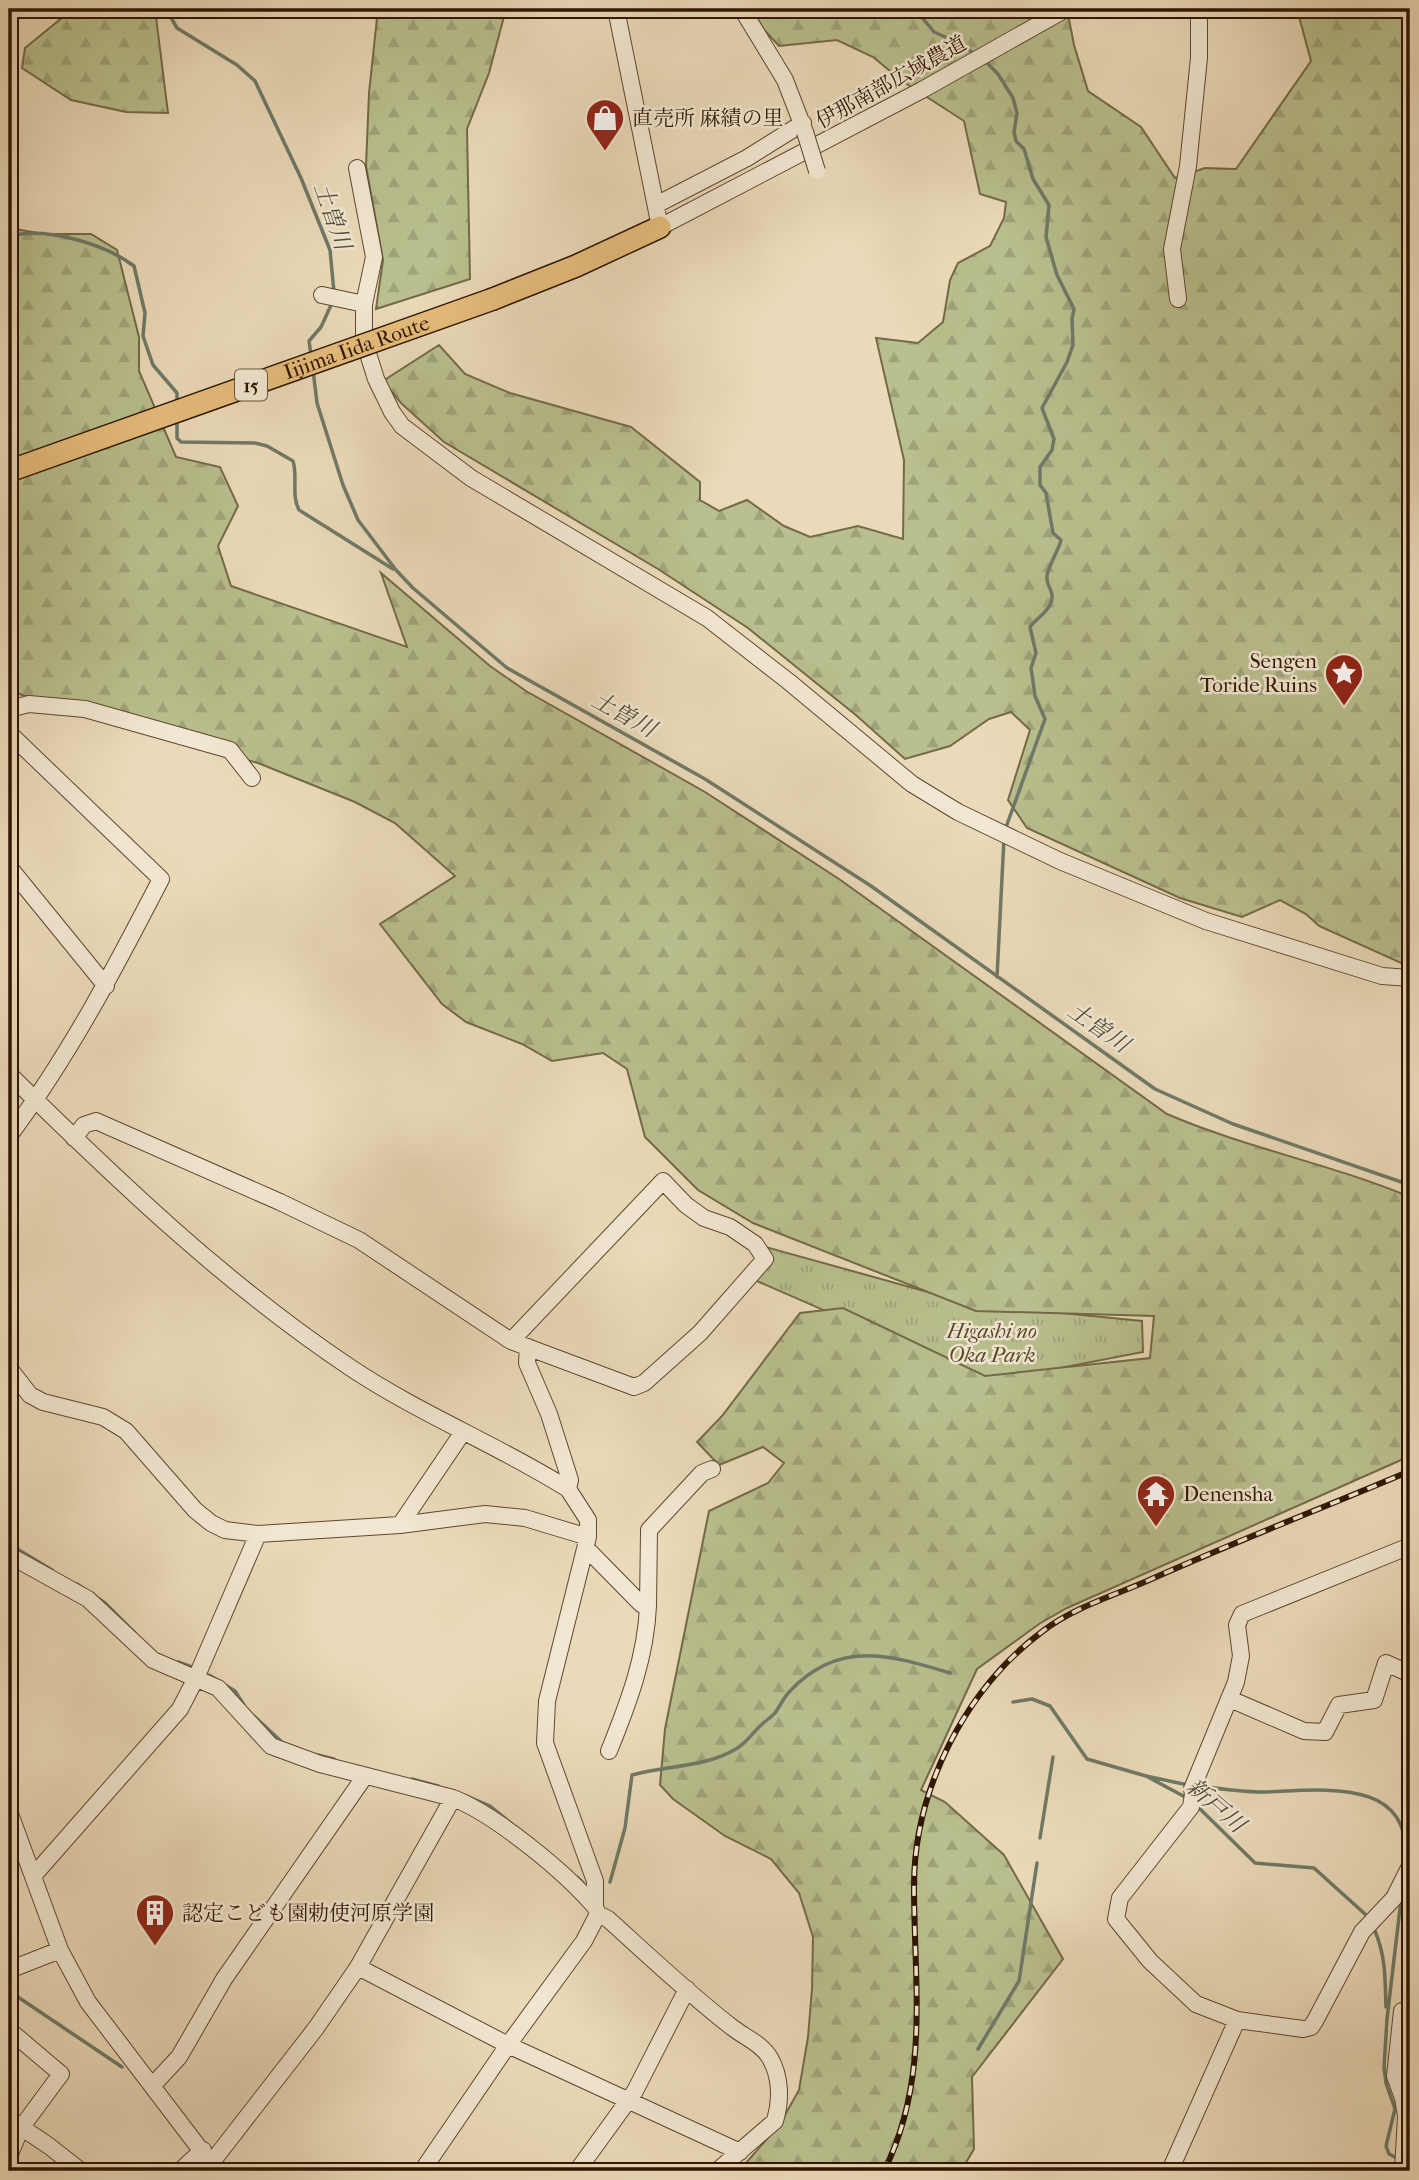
<svg xmlns="http://www.w3.org/2000/svg" width="1419" height="2180" font-family="'IM FELL French Canon','Noto Serif JP',serif">
<style>
.grass{fill:url(#grass-tufts);stroke:#746a47;stroke-width:2}
.forest{fill:url(#forest-firs);stroke:#746a47;stroke-width:2}
.lines{fill:none;stroke-linecap:round;stroke-linejoin:round}
.stream{stroke:#6f7967;stroke-width:3.5}
.minor-casing{stroke:#5e472e;stroke-width:18}
.major-casing{stroke:#2f1600;stroke-width:24}
.minor{stroke:#f2e7d2;stroke-width:16}
.major{stroke:#e6bd7c;stroke-width:21}
.rail-casing{stroke:#2f1600;stroke-width:6}
.rail{stroke:#f2e7d2;stroke-width:3.5;stroke-dasharray:10;stroke-linecap:butt}
.minor-bridge-casing{stroke:#5e472e;stroke-width:18;stroke-linecap:butt}
.major-bridge-casing{stroke:#2f1600;stroke-width:24;stroke-linecap:butt}
.minor-bridge{stroke:#f2e7d2;stroke-width:16}
.major-bridge{stroke:#e6bd7c;stroke-width:21}
.labels{text-anchor:middle;stroke-width:5;stroke-linejoin:round;paint-order:stroke}
.shield{fill:#f2e7d2;stroke:#6a553f;stroke-width:2}
.shield-label{font-size:19px;font-weight:bold;fill:#2f1600}
.street-label{font-size:21px;fill:#2f1600;stroke:#f2e7d2}
.poi-label{font-size:21px;fill:#2f1600;stroke:#f2e7d2;text-anchor:start}
.park-label{font-size:21px;font-style:italic;fill:#58492b;stroke:#f2e7d2}
.water-label{font-size:23px;font-style:italic;fill:#54503c;stroke:#f2e7d2}
</style>
<defs>
<pattern id="grass-tufts" width="24" height="20" patternUnits="userSpaceOnUse" patternTransform="scale(1.75)"><rect width="24" height="20" fill="#b9bf8e"/><path d="M3 7l-1-3M5 7V3M7 7l1-3M15 17l-1-3M17 17v-4M19 17l1-3" fill="none" stroke="#9fa379"/></pattern>
<pattern id="forest-firs" width="22" height="20" patternUnits="userSpaceOnUse" patternTransform="scale(1.75)"><rect width="22" height="20" fill="#b9bf8e"/><path d="M5 1l3.5 6h-7zM16 11l3.5 6h-7z" fill="#9fa379"/></pattern>
</defs>
<rect width="100%" height="100%" fill="#ebdab9"/>
<filter id="stains"><feTurbulence type="fractalNoise" baseFrequency=".00286" numOctaves="4"/><feColorMatrix values="0 0 0 0 .2 0 0 0 0 .09 0 0 0 0 .02 0 0 0 .5 -.17"/></filter>
<radialGradient id="worn" r=".72"><stop offset=".6" stop-color="#630" stop-opacity="0"/><stop offset="1" stop-color="#630" stop-opacity=".3"/></radialGradient>
<path class="grass" d="M 755,1244 L 971,1304 L 1142,1321 L 1143,1352 L 988,1382 L 750,1278 L 764,1259 Z"/>
<path class="forest" d="M 69,9 L 155,9 L 168,113 L 126,112 L 71,100 L 22,68 L 25,48 L 63,17 Z
M 378,9 L 506,9 L 489,73 L 467,129 L 470,279 L 376,309 L 383,260 L 366,166 L 369,93 Z
M 745,9 L 1067,9 L 1074,45 L 1088,91 L 1141,127 L 1175,178 L 1205,168 L 1236,169 L 1311,61 L 1297,9 L 1410,9 L 1410,967 L 1319,926 L 1306,914 L 1280,900 L 1242,917 L 1180,898 L 1027,828 L 1008,800 L 1030,730 L 1011,712 L 989,719 L 950,746 L 905,759 L 857,716 L 748,628 L 658,569 L 444,442 L 401,403 L 383,381 L 439,345 L 465,374 L 510,393 L 631,427 L 700,482 L 700,500 L 719,511 L 747,500 L 784,526 L 810,537 L 858,526 L 903,539 L 904,460 L 876,338 L 918,343 L 943,322 L 950,280 L 958,263 L 990,246 L 1004,218 L 1006,202 L 980,194 L 964,121 L 902,81 L 873,57 L 837,40 L 779,46 Z
M 9,228 L 44,234 L 91,234 L 117,250 L 139,337 L 139,371 L 176,457 L 220,467 L 238,506 L 218,546 L 231,586 L 407,647 L 381,573 L 490,666 L 526,691 L 705,792 L 839,879 L 1167,1114 C 1246,1148 1331,1164 1410,1197 L 1410,1456 L 1067,1608 L 1039,1624 L 977,1669 L 921,1790 L 945,1802 L 1004,1855 L 1063,1959 L 972,2077 L 974,2149 L 961,2171 L 739,2171 L 780,2124 L 799,2090 L 808,2037 L 812,1989 L 813,1937 L 799,1893 L 771,1859 L 725,1836 L 673,1799 L 660,1785 L 665,1729 L 709,1511 L 768,1483 L 784,1463 L 763,1447 L 719,1465 L 697,1442 L 722,1416 L 800,1313 L 843,1308 L 985,1376 L 1150,1358 L 1154,1316 L 976,1311 L 753,1223 L 698,1190 L 645,1137 L 627,1069 L 603,1053 L 552,1061 L 522,1044 L 466,1022 L 442,1004 L 380,924 L 455,876 L 395,823 L 355,802 L 258,763 L 49,705 L 9,690 Z"/>
<g class="lines">
<path class="stream" d="M 166,9 L 177,28 L 237,65 L 255,81 L 301,178 L 330,250 L 334,292
M 915,9 L 934,32 L 959,43 L 976,55
M 985,61 L 998,74 L 1013,98 L 1017,113 L 1014,132 L 1016,141 L 1024,149 L 1033,179 L 1049,205 L 1046,237 L 1057,275 L 1074,309 L 1072,319 L 1073,345 L 1067,362 L 1042,408 L 1054,439 L 1052,450 L 1040,467 L 1040,485 L 1046,493 L 1053,533 L 1061,540 C 1058,552 1049,564 1047,576 C 1046,583 1049,585 1051,591 C 1057,607 1038,616 1030,627 L 1036,653 L 1031,668 L 1035,696 L 1045,719 L 1005,830
M 9,236 C 47,227 103,243 134,266 L 145,313 L 143,336 L 153,365 L 177,393 L 177,403
M 311,355 L 309,341 L 321,327 L 332,303
M 313,370 L 317,403 L 343,485 L 358,520 L 396,570 L 413,588 L 507,668 L 705,779 L 871,886 L 1155,1089 L 1233,1124 L 1410,1185
M 177,418 L 177,438 L 181,442 L 255,443 L 267,446 L 293,461 C 298,477 291,495 299,510 L 393,569
M 997,977 L 1004,838
M 9,1382 L 12,1387
M 9,1544 L 52,1570
M 77,1584 L 105,1603 L 135,1633
M 178,1662 L 192,1667
M 209,1675 L 235,1691 L 244,1705
M 1013,1702 L 1032,1699 L 1050,1706 L 1087,1759 L 1146,1776 L 1187,1798
M 254,1716 L 284,1744
M 318,1755 L 334,1759
M 1146,1776 L 1188,1785
M 412,1779 L 438,1786
M 1200,1786 C 1221,1789 1242,1792 1264,1792 C 1322,1790 1415,1776 1405,1864
M 462,1794 L 490,1806 L 512,1824
M 1196,1805 L 1255,1863 L 1314,1868 L 1365,1914
M 1040,1838 L 1053,1757
M 577,1877 L 583,1883
M 610,1882 L 625,1828 L 632,1775 C 666,1765 704,1768 736,1749 C 746,1743 751,1735 759,1727 C 764,1722 770,1718 775,1713 C 780,1706 784,1697 790,1691 C 839,1639 890,1655 950,1673
M 1375,1931 C 1386,1957 1385,1980 1386,2007
M 9,1991 L 122,2067
M 1387,2019 L 1401,1900
M 1387,2019 L 1384,2068 L 1386,2083 L 1395,2109 L 1386,2146 L 1389,2154 L 1399,2159
M 978,2049 L 1019,1981 L 1037,1863"/>
<g class="minor-casing">
<path id="minor" d="M 616,9 L 660,227 L 922,90 L 1066,9
M 742,9 L 785,80 L 805,132
M 357,168 L 374,257 L 364,304 L 364,341 L 376,379 L 392,412 L 402,426 L 471,478 L 707,618 L 788,681 L 912,784 L 958,812 L 1060,861 L 1206,921 L 1382,976 L 1410,978
M 656,205 L 747,158 L 803,123
M 322,295 L 364,304
M 1178,299 L 1172,249 L 1188,166 L 1199,58 L 1199,9
M 9,709 L 29,704 L 85,709 L 230,750 L 252,778
M 9,733 L 161,879 C 115,968 69,1056 9,1136
M 9,867 L 106,986
M 9,1074 C 116,1179 225,1284 351,1368 C 420,1414 498,1445 568,1489 L 588,1520 L 588,1537 L 547,1701 L 545,1743 L 595,1881 L 595,1907 L 598,1914 L 608,1919 C 649,1956 690,1995 733,2028 C 746,2038 762,2044 770,2058 C 781,2077 781,2101 775,2121 L 717,2171
M 74,1138 L 84,1125 L 96,1121 L 280,1202 L 359,1240 L 511,1341 L 634,1387 L 644,1383 L 700,1333 L 765,1259 L 755,1244 L 730,1227 L 704,1218 L 686,1205 L 663,1181 L 511,1341
M 528,1347 L 527,1363 L 549,1414 L 570,1480 L 568,1489
M 9,1368 L 30,1395 L 43,1402 L 103,1417 L 126,1431 L 195,1510 L 211,1523 L 225,1530 L 258,1534 L 400,1525 L 485,1514 L 525,1518 L 588,1537
M 400,1525 L 463,1432
M 1410,1546 L 1242,1614 L 1237,1625 L 1241,1656 L 1236,1682 L 1192,1789 L 1193,1794 L 1191,1807 L 1120,1898 L 1116,1919 L 1150,1961 L 1196,2004 L 1237,2020 L 1303,2029 L 1311,2027 L 1315,2021 L 1362,1932 L 1394,1898 L 1410,1866
M 586,1548 L 641,1604 L 648,1606 L 649,1530 L 702,1473 L 712,1469
M 9,1557 L 16,1559 L 88,1599 L 153,1660 L 218,1688 L 271,1746 L 320,1764 L 453,1798 C 496,1815 565,1872 595,1907
M 1230,1699 L 1304,1731 L 1325,1732 L 1339,1705 L 1374,1700 L 1386,1663 L 1410,1674
M 609,1751 C 628,1704 646,1657 648,1606
M 9,1811 L 60,1950 L 88,2002 L 216,2170
M 34,1875 L 180,1709 L 196,1678 L 258,1534
M 358,1967 L 508,2045 L 740,2152
M 9,1970 L 60,1950
M 1402,2011 L 1395,2076 L 1403,2098 L 1406,2116 L 1403,2171
M 9,2030 L 61,2074 L 21,2128 L 9,2156
M 152,2086 L 179,2057 L 224,1979 L 365,1776
M 9,2119 L 49,2146 L 81,2171
M 212,2162 L 316,2028 L 358,1967 L 453,1798
M 180,2171 L 203,2150
M 422,2171 L 508,2045 L 584,1941 L 598,1914
M 577,2171 L 635,2091 L 687,1989
M 1168,2171 L 1172,2166 L 1237,2020"/>
</g>
<g class="major-casing">
<path id="major" d="M 493,299 L 576,266 L 660,227"/>
</g>
<use href="#minor" class="minor"/>
<use href="#major" class="major"/>
<g class="rail-casing">
<path id="rail" d="M 884,2171 C 930,2079 914,1985 914,1886 C 914,1789 966,1688 1043,1631 C 1073,1608 1112,1596 1147,1581 C 1234,1542 1323,1508 1410,1471"/>
</g>
<use href="#rail" class="rail"/>
<g class="minor-bridge-casing">
<path id="minor-bridge" d="M 805,132 L 817,171"/>
</g>
<g class="major-bridge-casing">
<g id="major-bridge">
<path id="s1" d="M 9,471 L 493,299"/>
</g>
</g>
<use href="#minor-bridge" class="minor-bridge"/>
<use href="#major-bridge" class="major-bridge"/>
</g>
<defs>
<g id="shop-pin" transform="scale(2.0125)"><path d="M0 17L-7.5 6A9.5 9.5 0 1 1 7.5 6Z" fill="#8f2418" stroke="#f2e7d2"/><path d="M-5-2.5h2.3a2.7 3.5 0 0 1 5.4 0H5L5.5 6h-11ZM-1.5-2.5h3a1.5 2.3 0 0 0-3 0Z" fill="#fff"/></g>
<g id="sight-pin" transform="scale(2.0125)"><path d="M0 17L-7.5 6A9.5 9.5 0 1 1 7.5 6Z" fill="#8f2418" stroke="#f2e7d2"/><path d="M0-6L1.8-2.2L6-1.7L2.9 1.2L3.7 5.4L0 3.3L-3.7 5.4L-2.9 1.2L-6-1.7L-1.8-2.2Z" fill="#fff"/></g>
<g id="temple-pin" transform="scale(2.0125)"><path d="M0 17L-7.5 6A9.5 9.5 0 1 1 7.5 6Z" fill="#8f2418" stroke="#f2e7d2"/><path d="M0-6L5-2H3V0L6.5 2.5H4V6H1.5V3h-3V6H-4V2.5H-6.5L-3 0V-2H-5Z" fill="#fff"/></g>
<g id="building-pin" transform="scale(2.0125)"><path d="M0 17L-7.5 6A9.5 9.5 0 1 1 7.5 6Z" fill="#8f2418" stroke="#f2e7d2"/><path d="M-4-6H4V6H1V3H-1V6H-4ZM-2.5-4.3h1.7v1.8h-1.7ZM.8-4.3h1.7v1.8H.8ZM-2.5-1h1.7V.8h-1.7ZM.8-1h1.7V.8H.8Z" fill="#fff"/></g>
</defs>
<g fill-rule="evenodd">
<use href="#shop-pin" x="605" y="118"/>
<use href="#sight-pin" x="1344" y="673"/>
<use href="#temple-pin" x="1156" y="1494"/>
<use href="#building-pin" x="155" y="1913"/>
</g>
<g class="labels">
<rect class="shield" x="235" y="369.5" width="32" height="31" rx="5"/>
<g class="shield-label">
<text x="251" y="392">15</text>
</g>
<g class="street-label">
<text transform="translate(891 82) rotate(-29)" y="7">伊那南部広域農道</text>
<text dy="7" stroke="none"><textPath href="#s1" startOffset="369">Iijima Iida Route</textPath></text>
</g>
<g class="poi-label">
<text x="632" y="125">直売所 麻績の里</text>
<text x="1317" y="668" text-anchor="end">Sengen<tspan x="1317" dy="24">Toride Ruins</tspan></text>
<text x="1183" y="1501">Denensha</text>
<text x="182" y="1920">認定こども園勅使河原学園</text>
</g>
<g class="park-label">
<text x="992" y="1338">Higashi no<tspan x="992" dy="24">Oka Park</tspan></text>
</g>
<g class="water-label">
<text transform="translate(333 216) rotate(71)" y="8">土曽川</text>
<text transform="translate(624 714) rotate(29)" y="8">土曽川</text>
<text transform="translate(1099 1027) rotate(35)" y="8">土曽川</text>
<text transform="translate(1216 1805) rotate(41)" y="8">新戸川</text>
</g>
</g>
<rect width="1419" height="2180" fill="none" stroke="#ebdab9" stroke-width="35"/>
<rect x="10" y="10" width="1398" height="2159" fill="none" stroke="#2f1600" stroke-width="3.5"/>
<rect x="18" y="18" width="1384" height="2145" fill="none" stroke="#2f1600" stroke-width="2"/>
<rect width="100%" height="100%" filter="url(#stains)"/>
<rect width="100%" height="100%" fill="url(#worn)"/>
</svg>
